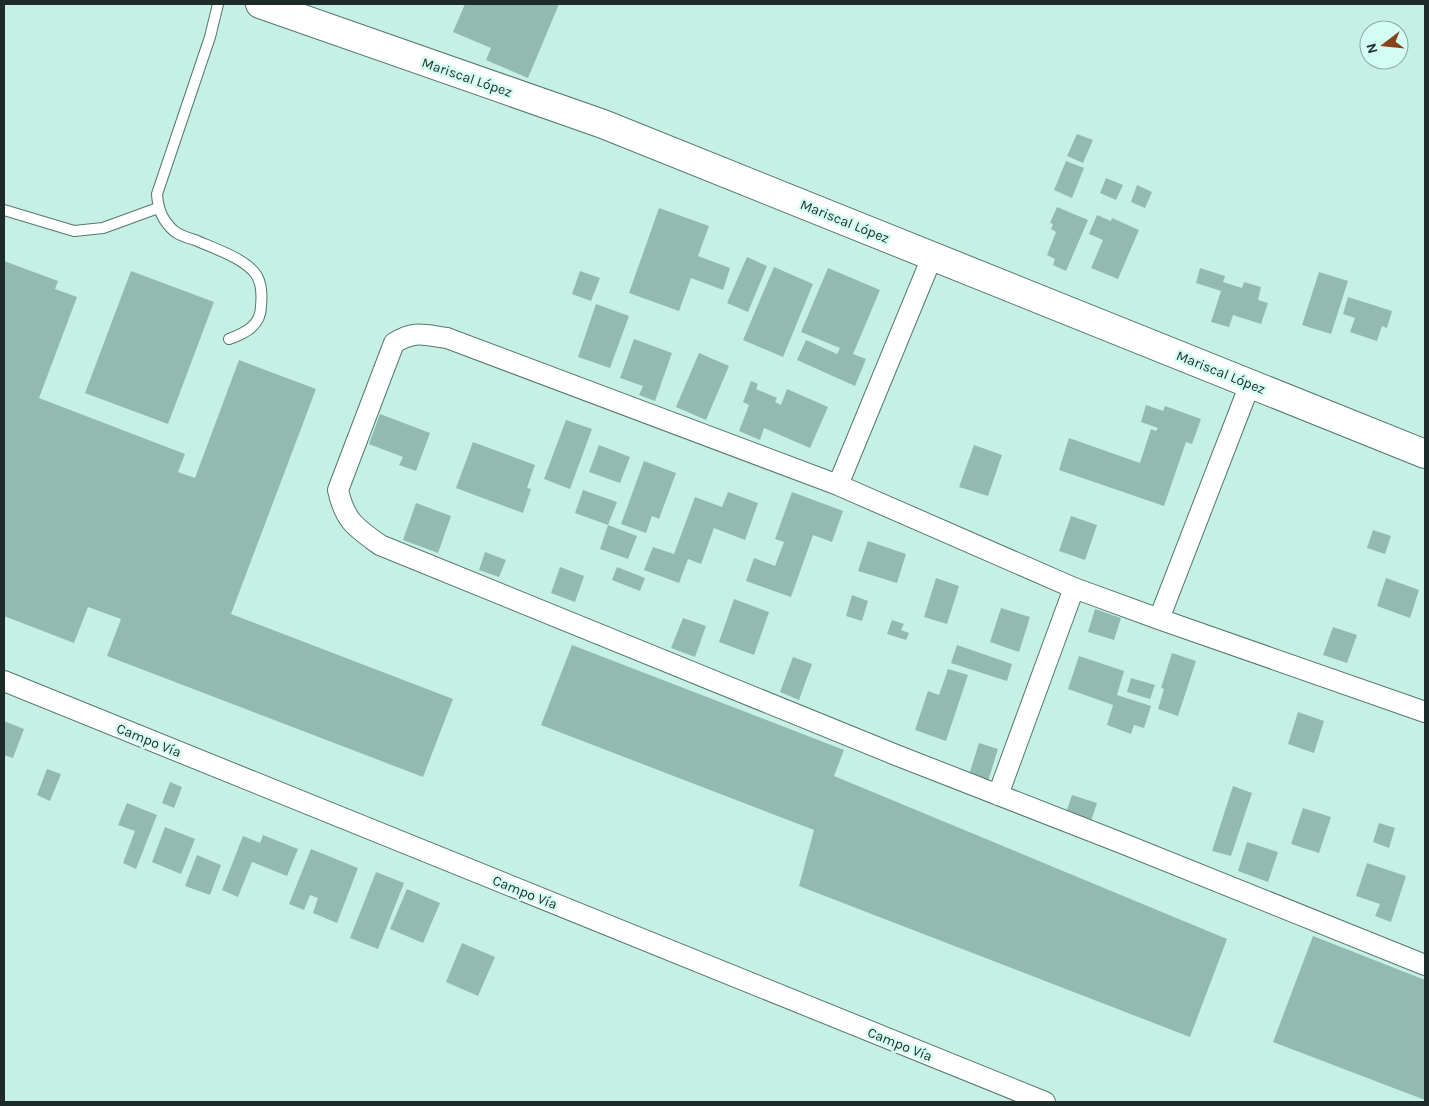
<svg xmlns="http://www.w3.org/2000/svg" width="1429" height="1106" font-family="Karla,sans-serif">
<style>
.building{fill:#93bab0}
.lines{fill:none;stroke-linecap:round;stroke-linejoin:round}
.lane-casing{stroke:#53786f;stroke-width:12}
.street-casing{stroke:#53786f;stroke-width:22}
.secondary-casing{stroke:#53786f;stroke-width:30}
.lane{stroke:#fff;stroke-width:10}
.street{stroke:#fff;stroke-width:20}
.secondary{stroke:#fff;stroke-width:28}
.labels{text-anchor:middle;stroke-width:5;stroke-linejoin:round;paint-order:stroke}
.street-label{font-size:14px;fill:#1d2c29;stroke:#d4fdf2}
</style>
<rect width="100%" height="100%" fill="#c7f0e5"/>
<path class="building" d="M 465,4 L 559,4 L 528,78 L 486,60 L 491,48 L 453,32 Z
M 1077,134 L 1093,140 L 1083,163 L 1067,156 Z
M 1066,161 L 1084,168 L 1072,198 L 1054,190 Z
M 1106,178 L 1123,185 L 1116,200 L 1100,193 Z
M 1137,185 L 1152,192 L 1145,208 L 1131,202 Z
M 1057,207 L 1088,220 L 1066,271 L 1053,265 L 1055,259 L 1047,255 L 1056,232 L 1051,229 L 1053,224 L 1050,223 Z
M 659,208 L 709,226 L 698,256 L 730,268 L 723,290 L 691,278 L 679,311 L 629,293 Z
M 1097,215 L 1111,221 L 1112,218 L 1139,230 L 1118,279 L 1091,268 L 1103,240 L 1089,234 Z
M 747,257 L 767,266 L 748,312 L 727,303 Z
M 4,261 L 58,281 L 55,289 L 77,297 L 39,398 L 185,454 L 178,472 L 195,478 L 239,360 L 316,389 L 231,614 L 453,699 L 423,777 L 107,656 L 121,619 L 88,607 L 74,643 L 4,616 Z
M 774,267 L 813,284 L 783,357 L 743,340 Z
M 828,268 L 880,290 L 853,354 L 866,359 L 855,386 L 797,360 L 806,340 L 837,354 L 840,348 L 801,332 Z
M 1200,268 L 1225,276 L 1223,282 L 1242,288 L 1244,282 L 1261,287 L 1258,300 L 1268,303 L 1261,324 L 1233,315 L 1229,327 L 1211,322 L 1221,291 L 1196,283 Z
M 131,271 L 214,302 L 168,424 L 85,393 Z
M 580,271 L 600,278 L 591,301 L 572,294 Z
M 1319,272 L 1348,281 L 1331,334 L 1302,325 Z
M 1348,297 L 1392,311 L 1387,328 L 1382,326 L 1377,341 L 1350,332 L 1355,318 L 1343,314 Z
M 596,304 L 629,316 L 610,368 L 578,357 Z
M 634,339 L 672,353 L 655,401 L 639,395 L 643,386 L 620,378 Z
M 699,353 L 729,366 L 706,420 L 676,407 Z
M 751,381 L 758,384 L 756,389 L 777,398 L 775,402 L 781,405 L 787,389 L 828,407 L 810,448 L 764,428 L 760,440 L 739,431 L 749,405 L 743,402 Z
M 1146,405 L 1163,411 L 1165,406 L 1201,419 L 1192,444 L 1186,442 L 1164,506 L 1059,470 L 1069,438 L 1140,463 L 1151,429 L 1156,431 L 1158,428 L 1141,422 Z
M 380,414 L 430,433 L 416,471 L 399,465 L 403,457 L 369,444 Z
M 566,420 L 592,429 L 570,489 L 544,479 Z
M 473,442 L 535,465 L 527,488 L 531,489 L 523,513 L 456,488 Z
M 599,445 L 630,457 L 620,483 L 589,472 Z
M 974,445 L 1002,455 L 988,496 L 959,487 Z
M 644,461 L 676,473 L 659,519 L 652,516 L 646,533 L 621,524 Z
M 583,490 L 617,502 L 608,525 L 575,513 Z
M 728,492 L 758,503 L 745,540 L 714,528 L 701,564 L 688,559 L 679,583 L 644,570 L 653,547 L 674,554 L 695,497 L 722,507 Z
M 792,492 L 843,511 L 832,542 L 813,535 L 791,597 L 746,581 L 754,558 L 775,566 L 784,542 L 775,539 Z
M 416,503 L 451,516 L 438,553 L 403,540 Z
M 1071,516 L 1097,525 L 1085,560 L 1059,551 Z
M 608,525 L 637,536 L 628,559 L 600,549 Z
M 1373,530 L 1391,536 L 1385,554 L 1367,548 Z
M 868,541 L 906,554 L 897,583 L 858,571 Z
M 485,552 L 506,560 L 499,577 L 479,570 Z
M 560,567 L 584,576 L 575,602 L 551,593 Z
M 617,567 L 645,578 L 640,591 L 612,580 Z
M 936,578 L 959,586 L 947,624 L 924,617 Z
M 1386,578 L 1419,590 L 1410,618 L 1377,606 Z
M 852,595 L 868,601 L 862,621 L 846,616 Z
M 734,599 L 769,612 L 754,655 L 719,642 Z
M 1001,608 L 1030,617 L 1019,652 L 990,642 Z
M 1095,609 L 1121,618 L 1114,640 L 1088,632 Z
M 683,618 L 706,626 L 695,657 L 671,648 Z
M 892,620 L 904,624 L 901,630 L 909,633 L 906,640 L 887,634 Z
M 1333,627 L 1357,635 L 1347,663 L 1323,655 Z
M 572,645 L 844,750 L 834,776 L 1227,939 L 1190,1037 L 799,886 L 814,830 L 541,725 Z
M 957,645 L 1012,664 L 1007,681 L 951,663 Z
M 1172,653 L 1196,661 L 1178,716 L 1158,709 L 1164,689 L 1161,688 Z
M 1079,656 L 1124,671 L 1117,695 L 1151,706 L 1144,728 L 1134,725 L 1131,734 L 1107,725 L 1113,705 L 1068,689 Z
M 793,657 L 812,664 L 799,700 L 780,692 Z
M 948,669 L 968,675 L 946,741 L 915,730 L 928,691 L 939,695 Z
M 1131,678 L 1155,685 L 1150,699 L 1127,692 Z
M 1298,712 L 1324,721 L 1314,753 L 1288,744 Z
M 4,721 L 24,729 L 13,758 L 4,755 Z
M 979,743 L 998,749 L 988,781 L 969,775 Z
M 47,769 L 61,774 L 50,801 L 37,795 Z
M 170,782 L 182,787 L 174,808 L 162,803 Z
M 1233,786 L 1252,793 L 1231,856 L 1212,851 Z
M 1072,795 L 1097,803 L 1091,821 L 1066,813 Z
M 127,803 L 157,815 L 136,869 L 123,863 L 135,831 L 118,825 Z
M 1303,808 L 1331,817 L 1319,853 L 1291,844 Z
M 1379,823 L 1395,828 L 1389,848 L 1373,842 Z
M 165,827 L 195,839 L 181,874 L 152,862 Z
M 263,835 L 298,849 L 287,876 L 252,862 L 238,897 L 222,890 L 243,836 L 260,843 Z
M 1247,842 L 1278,852 L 1268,882 L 1238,871 Z
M 311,849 L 358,868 L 337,923 L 313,913 L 318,898 L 310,895 L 304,910 L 289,904 Z
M 197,855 L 221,865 L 210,895 L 185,886 Z
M 1367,863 L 1406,876 L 1391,922 L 1375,916 L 1380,904 L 1356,896 Z
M 376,872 L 404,883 L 378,949 L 350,938 Z
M 407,889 L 440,903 L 423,943 L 390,929 Z
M 1313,936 L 1425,980 L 1425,1100 L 1273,1042 Z
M 462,943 L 495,957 L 478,996 L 446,982 Z"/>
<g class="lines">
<g class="lane-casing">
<path id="lane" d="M 218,4 L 210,37 L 157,194 C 158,209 162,220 174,231 C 179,235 188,238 195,240 C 213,248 247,259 257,276 C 262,285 262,296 261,306 C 261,325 246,333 229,339
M 4,210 L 74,231 L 103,228 L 158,208"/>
</g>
<g class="street-casing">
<path id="street" d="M 838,485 L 932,257
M 1159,619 L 1250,384
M 4,681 L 1045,1102
M 1425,712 L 1159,619 L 1074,588 L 838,485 L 447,338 C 424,335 415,330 394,343 L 338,490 C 345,521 355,527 380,545 L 896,755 L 1124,844 L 1425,965
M 998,795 L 1074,588"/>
</g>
<g class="secondary-casing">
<path id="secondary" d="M 260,4 L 603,124 L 1425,454"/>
</g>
<use href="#lane" class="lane"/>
<use href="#street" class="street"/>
<use href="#secondary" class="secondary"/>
</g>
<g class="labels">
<g class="street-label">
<text transform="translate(467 77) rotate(19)" y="5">Mariscal López</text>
<text transform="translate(845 221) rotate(22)" y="5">Mariscal López</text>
<text transform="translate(1221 372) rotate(22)" y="5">Mariscal López</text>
<text transform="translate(149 740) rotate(22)" y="5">Campo Vía</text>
<text transform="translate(525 892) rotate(22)" y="5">Campo Vía</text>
<text transform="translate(900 1044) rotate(22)" y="5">Campo Vía</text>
</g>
</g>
<rect width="1429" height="1106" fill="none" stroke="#1d2c29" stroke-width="10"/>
<g transform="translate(1384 45) rotate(254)"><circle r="24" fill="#d4fdf2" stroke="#8ba9a2"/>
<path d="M0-4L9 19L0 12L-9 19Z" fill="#88411d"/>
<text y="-8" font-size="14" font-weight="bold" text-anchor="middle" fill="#1d2c29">N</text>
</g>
</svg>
